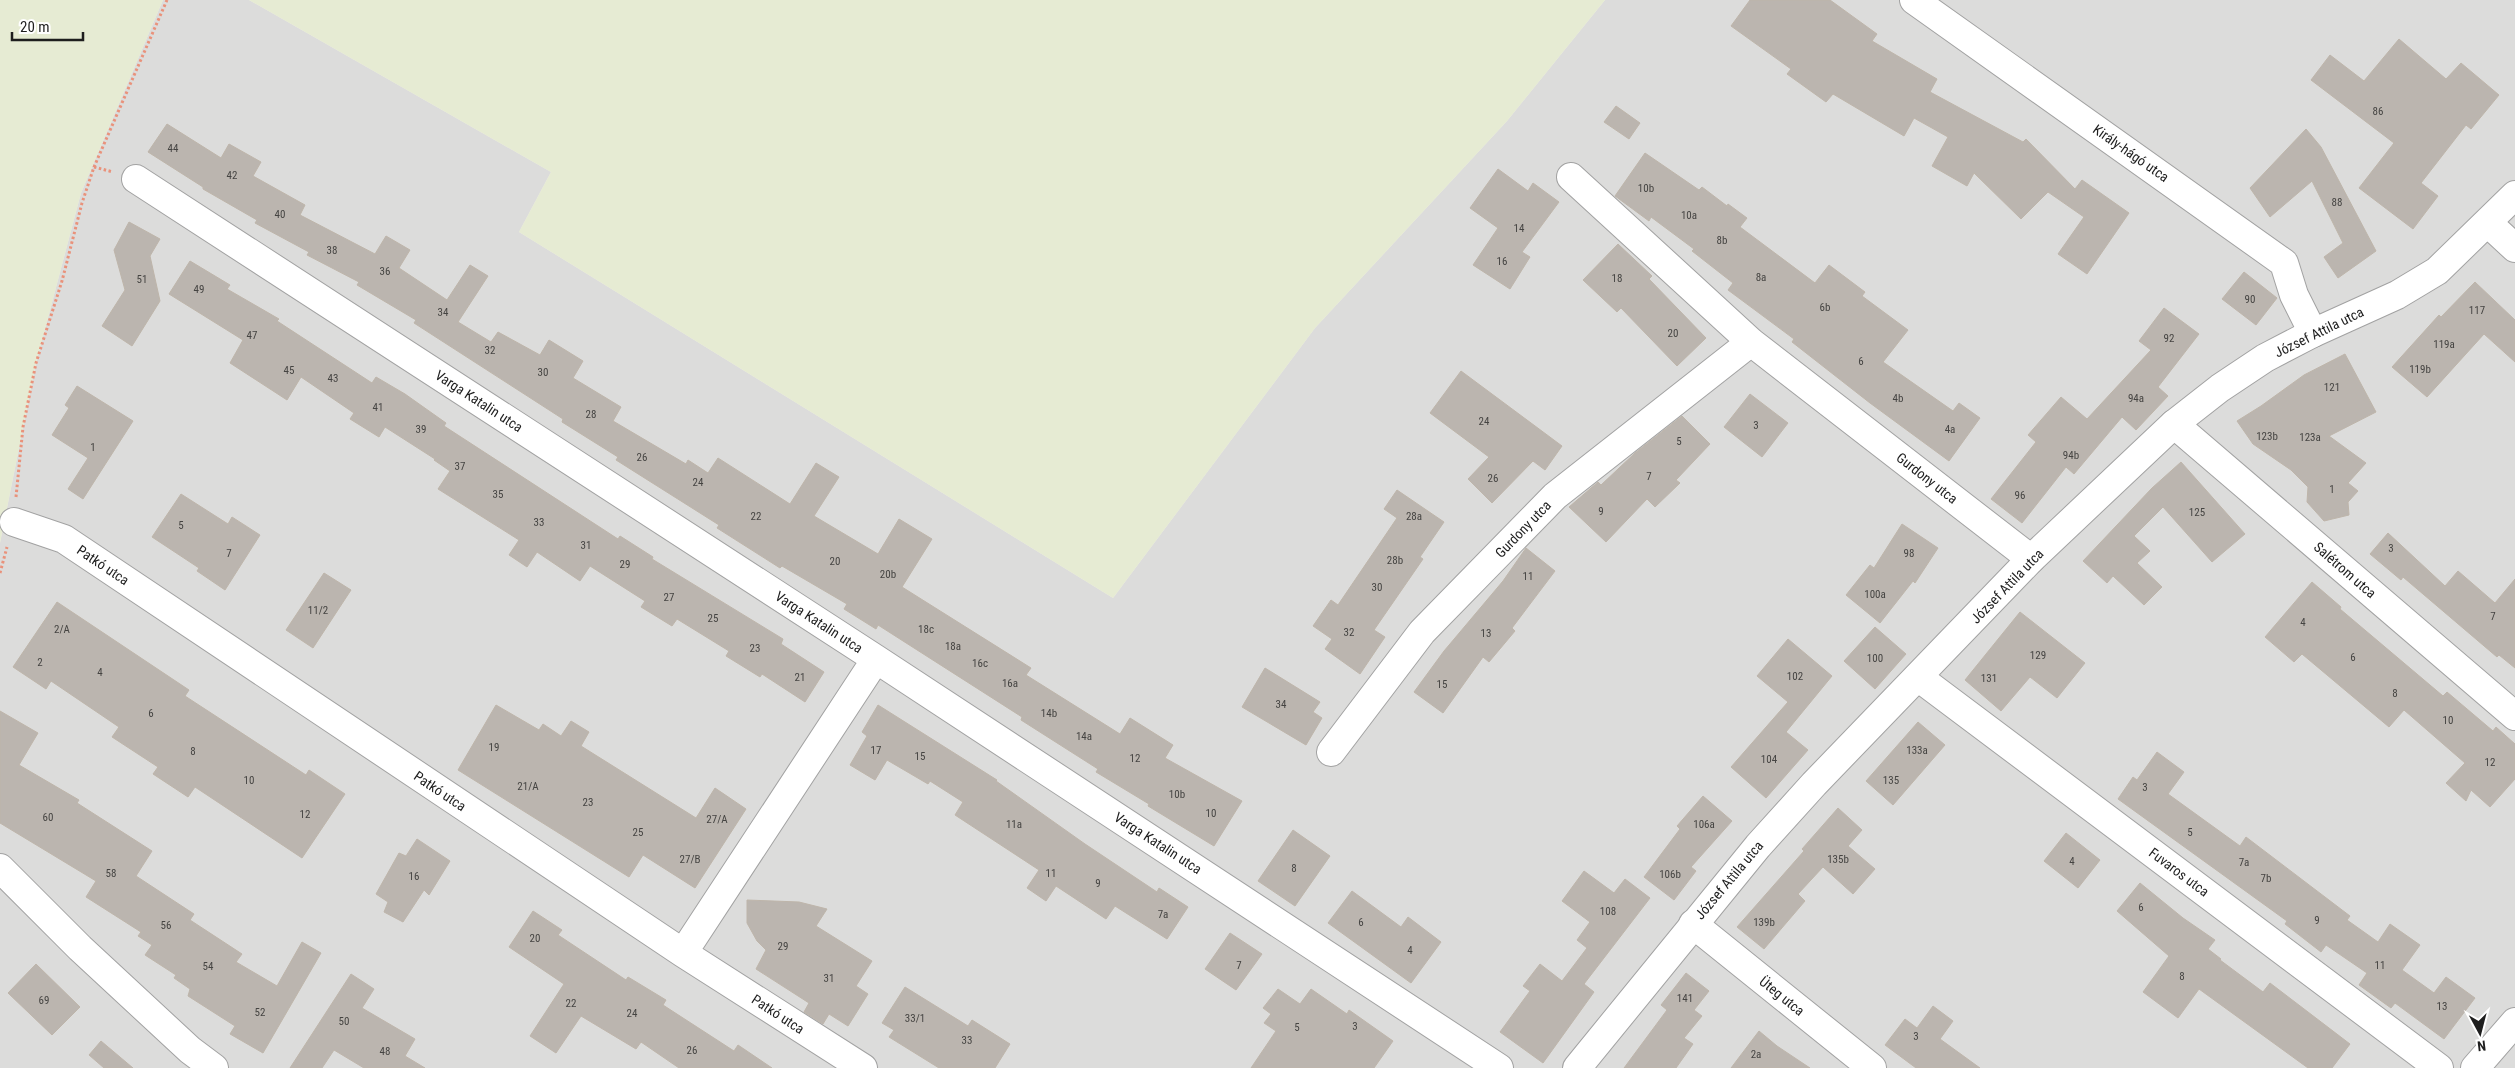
<svg xmlns="http://www.w3.org/2000/svg" width="2515" height="1068" font-family="'Roboto Condensed',sans-serif">
<style>
.residential{fill:#dcdcdb}
.farmland{fill:#e6ebd3}
.building{fill:#bbb5af;stroke:#beb5aa}
.lines{fill:none;stroke-linecap:round;stroke-linejoin:round}
.minor-casing{stroke:#a2a2a2;stroke-width:30}
.tertiary-casing{stroke:#a2a2a2;stroke-width:30}
.path{stroke:#e9927b;stroke-width:3;stroke-dasharray:2.5 2.5;stroke-linecap:butt}
.minor{stroke:#fff;stroke-width:28}
.tertiary{stroke:#fff;stroke-width:28}
.labels{text-anchor:middle;stroke-width:4.5;stroke-linejoin:round;paint-order:stroke}
.number-label{font-size:11px;fill:#454442}
.street-label{font-size:14px;fill:#1e1e1e;stroke:#fff}
</style>
<rect width="100%" height="100%" fill="#eeece6"/>
<path class="residential" d="M 163,0 L 249,0 L 551,172 L 519,232 L 1113,598 L 1315,328 L 1507,121 L 1605,0 L 2515,0 L 2515,1068 L 0,1068 L 0,543 L 36,363 L 81,193 Z"/>
<path class="farmland" d="M 0,0 L 163,0 L 81,193 L 36,363 L 0,543 Z
M 249,0 L 1605,0 L 1507,121 L 1315,328 L 1113,598 L 519,232 L 551,172 Z"/>
<path class="building" d="M 1750,0 L 1830,0 L 1877,34 L 1872,41 L 1937,79 L 1930,92 L 2023,142 L 2026,139 L 2075,189 L 2082,180 L 2129,213 L 2087,274 L 2058,254 L 2084,217 L 2048,192 L 2021,219 L 1974,173 L 1967,186 L 1932,166 L 1948,137 L 1914,118 L 1904,136 L 1833,94 L 1826,102 L 1787,74 L 1791,69 L 1731,26 Z
M 2399,39 L 2446,79 L 2461,63 L 2499,95 L 2471,129 L 2466,125 L 2421,183 L 2438,196 L 2413,229 L 2359,188 L 2394,143 L 2311,80 L 2330,55 L 2364,81 Z
M 1616,106 L 1640,123 L 1629,139 L 1604,122 Z
M 167,124 L 221,158 L 229,144 L 261,162 L 253,176 L 305,205 L 300,215 L 375,254 L 386,236 L 410,250 L 399,268 L 447,300 L 470,265 L 488,276 L 458,322 L 491,342 L 498,332 L 540,355 L 549,340 L 583,361 L 573,378 L 621,407 L 613,421 L 686,464 L 688,460 L 708,473 L 718,458 L 790,504 L 816,463 L 839,477 L 814,516 L 878,554 L 899,519 L 932,539 L 902,587 L 1031,668 L 1026,675 L 1120,734 L 1130,718 L 1173,745 L 1165,758 L 1242,801 L 1214,846 L 1148,806 L 1149,804 L 1096,772 L 1098,769 L 1021,720 L 1022,717 L 878,625 L 876,629 L 844,609 L 847,604 L 782,566 L 780,568 L 717,528 L 719,525 L 616,460 L 618,457 L 562,422 L 563,419 L 414,323 L 416,320 L 357,285 L 359,282 L 307,255 L 309,252 L 255,223 L 257,220 L 203,189 L 203,187 L 148,152 Z
M 2306,129 L 2321,147 L 2376,251 L 2338,278 L 2324,257 L 2343,243 L 2312,181 L 2270,217 L 2250,188 Z
M 1645,153 L 1699,190 L 1702,187 L 1727,206 L 1728,204 L 1747,218 L 1740,227 L 1815,283 L 1829,265 L 1865,292 L 1862,296 L 1908,330 L 1883,362 L 1953,411 L 1959,403 L 1980,418 L 1949,461 L 1870,403 L 1792,342 L 1794,339 L 1728,290 L 1733,283 L 1692,251 L 1694,249 L 1651,217 L 1649,221 L 1615,196 Z
M 1498,169 L 1528,191 L 1533,183 L 1559,202 L 1522,252 L 1530,257 L 1510,289 L 1473,265 L 1498,228 L 1470,208 Z
M 129,222 L 160,239 L 150,256 L 160,301 L 132,346 L 102,326 L 125,290 L 114,250 Z
M 1618,244 L 1652,276 L 1649,279 L 1706,338 L 1677,366 L 1621,308 L 1617,312 L 1583,280 Z
M 190,261 L 230,285 L 227,289 L 279,319 L 277,321 L 372,383 L 376,377 L 405,394 L 446,423 L 444,426 L 618,539 L 620,536 L 653,557 L 652,559 L 783,639 L 781,644 L 824,672 L 805,702 L 762,674 L 760,677 L 726,656 L 729,651 L 677,619 L 672,626 L 641,607 L 645,601 L 590,566 L 580,581 L 537,552 L 527,567 L 509,555 L 519,540 L 438,489 L 450,471 L 434,460 L 435,459 L 385,427 L 379,437 L 350,419 L 354,413 L 301,377 L 287,400 L 230,363 L 243,340 L 169,294 Z
M 2244,272 L 2277,298 L 2256,325 L 2222,299 Z
M 2475,282 L 2515,320 L 2515,362 L 2484,334 L 2427,397 L 2392,367 L 2439,315 L 2441,317 Z
M 2164,308 L 2199,334 L 2158,387 L 2168,396 L 2136,430 L 2122,417 L 2074,474 L 2066,467 L 2022,523 L 1991,499 L 2036,442 L 2028,435 L 2061,397 L 2087,419 L 2151,350 L 2139,341 Z
M 2345,354 L 2376,412 L 2329,436 L 2366,463 L 2348,483 L 2358,491 L 2348,502 L 2349,515 L 2324,521 L 2307,502 L 2308,487 L 2291,470 L 2253,444 L 2237,421 L 2261,406 L 2304,375 Z
M 1461,371 L 1562,446 L 1545,470 L 1533,461 L 1492,503 L 1468,479 L 1489,457 L 1430,413 Z
M 77,386 L 133,421 L 83,499 L 68,489 L 88,458 L 52,435 L 69,408 L 65,405 Z
M 1750,394 L 1788,423 L 1762,457 L 1724,427 Z
M 1682,416 L 1710,444 L 1676,480 L 1680,483 L 1655,507 L 1647,499 L 1606,542 L 1569,507 L 1598,482 L 1601,485 L 1635,453 Z
M 2181,462 L 2245,534 L 2212,562 L 2163,507 L 2134,536 L 2150,551 L 2137,563 L 2162,587 L 2144,605 L 2113,576 L 2107,583 L 2083,561 L 2152,488 Z
M 1397,490 L 1444,522 L 1420,557 L 1423,559 L 1374,630 L 1385,637 L 1360,674 L 1325,649 L 1332,639 L 1313,626 L 1331,600 L 1338,605 L 1397,518 L 1384,509 Z
M 181,494 L 228,524 L 232,517 L 260,535 L 225,590 L 197,571 L 199,568 L 152,537 Z
M 1902,524 L 1938,548 L 1915,583 L 1913,581 L 1880,623 L 1846,595 L 1870,565 L 1874,568 Z
M 2388,533 L 2445,586 L 2458,571 L 2495,603 L 2515,579 L 2515,668 L 2499,655 L 2497,657 L 2403,577 L 2401,580 L 2370,554 Z
M 1526,548 L 1555,571 L 1512,628 L 1515,631 L 1489,662 L 1483,657 L 1443,713 L 1414,692 L 1444,651 L 1503,581 Z
M 324,573 L 351,590 L 313,648 L 286,630 Z
M 2312,582 L 2341,607 L 2340,609 L 2443,696 L 2447,692 L 2493,731 L 2496,727 L 2515,744 L 2515,779 L 2490,807 L 2471,790 L 2466,801 L 2446,783 L 2465,763 L 2404,710 L 2389,727 L 2302,654 L 2294,662 L 2265,637 Z
M 57,602 L 189,690 L 185,696 L 306,775 L 309,770 L 345,794 L 302,858 L 195,787 L 188,797 L 153,774 L 158,767 L 112,737 L 119,727 L 51,681 L 46,689 L 13,667 Z
M 2020,612 L 2085,663 L 2057,698 L 2030,677 L 2001,711 L 1965,680 Z
M 1875,627 L 1906,654 L 1875,689 L 1844,661 Z
M 1788,639 L 1832,676 L 1786,732 L 1808,750 L 1766,798 L 1731,767 L 1788,702 L 1757,676 Z
M 1265,668 L 1320,702 L 1313,712 L 1322,718 L 1306,745 L 1242,707 Z
M 496,705 L 539,730 L 543,724 L 561,736 L 571,721 L 589,732 L 581,746 L 696,818 L 715,788 L 746,809 L 695,888 L 643,855 L 629,877 L 458,770 Z
M 878,705 L 997,780 L 996,781 L 1085,844 L 1157,892 L 1159,888 L 1188,907 L 1167,939 L 1115,906 L 1106,919 L 1056,886 L 1046,901 L 1027,888 L 1039,870 L 955,815 L 963,802 L 930,781 L 928,784 L 887,760 L 875,780 L 850,765 L 867,736 L 862,732 Z
M 0,711 L 38,733 L 19,765 L 79,800 L 77,803 L 152,851 L 136,876 L 194,914 L 190,920 L 242,954 L 236,962 L 277,986 L 302,942 L 321,953 L 263,1053 L 230,1034 L 235,1026 L 188,996 L 190,989 L 174,978 L 176,975 L 145,955 L 152,945 L 138,936 L 141,932 L 86,897 L 96,881 L 0,823 Z
M 1918,722 L 1945,745 L 1893,805 L 1866,781 Z
M 2157,752 L 2184,772 L 2168,794 L 2240,846 L 2246,837 L 2350,916 L 2347,920 L 2378,942 L 2390,924 L 2420,945 L 2402,970 L 2434,993 L 2446,977 L 2475,998 L 2444,1039 L 2395,1003 L 2391,1008 L 2359,985 L 2367,973 L 2326,945 L 2321,952 L 2285,924 L 2287,921 L 2118,799 L 2133,777 L 2137,780 Z
M 1703,796 L 1732,821 L 1691,867 L 1696,871 L 1674,900 L 1644,877 L 1680,829 L 1677,826 Z
M 1838,808 L 1862,830 L 1848,846 L 1875,869 L 1853,894 L 1823,867 L 1798,894 L 1805,901 L 1764,949 L 1737,927 L 1804,851 L 1802,849 Z
M 1293,830 L 1330,856 L 1295,906 L 1258,881 Z
M 2066,833 L 2100,860 L 2078,888 L 2044,861 Z
M 417,839 L 450,861 L 429,895 L 424,890 L 403,922 L 384,912 L 388,902 L 376,894 L 399,853 L 406,856 Z
M 1584,871 L 1614,893 L 1625,879 L 1650,898 L 1584,984 L 1594,992 L 1543,1063 L 1500,1032 L 1530,991 L 1523,986 L 1540,964 L 1562,981 L 1587,948 L 1577,940 L 1590,922 L 1562,901 Z
M 2140,883 L 2183,918 L 2215,940 L 2208,949 L 2221,959 L 2220,960 L 2263,992 L 2270,983 L 2350,1044 L 2332,1068 L 2308,1068 L 2199,989 L 2178,1018 L 2143,992 L 2169,956 L 2117,911 Z
M 1352,891 L 1401,927 L 1408,917 L 1441,942 L 1411,983 L 1328,923 Z
M 747,900 L 799,902 L 827,909 L 816,926 L 872,961 L 856,986 L 868,994 L 848,1026 L 829,1014 L 823,1024 L 804,1012 L 809,1003 L 756,969 L 766,950 L 757,941 L 747,923 Z
M 533,911 L 562,930 L 558,935 L 626,980 L 628,977 L 666,1000 L 663,1005 L 734,1051 L 738,1045 L 772,1068 L 679,1068 L 641,1042 L 636,1049 L 581,1016 L 556,1053 L 530,1036 L 564,984 L 509,947 Z
M 1230,933 L 1262,954 L 1236,990 L 1205,969 Z
M 36,964 L 80,1007 L 52,1035 L 8,993 Z
M 1686,973 L 1709,991 L 1694,1010 L 1702,1016 L 1684,1038 L 1693,1044 L 1676,1068 L 1624,1068 L 1667,1010 L 1661,1005 Z
M 351,974 L 374,989 L 362,1008 L 415,1039 L 405,1056 L 425,1068 L 364,1068 L 334,1050 L 322,1068 L 290,1068 Z
M 905,987 L 968,1026 L 972,1020 L 1010,1044 L 995,1068 L 939,1068 L 889,1037 L 894,1030 L 882,1023 Z
M 1278,989 L 1300,1004 L 1311,989 L 1347,1014 L 1349,1010 L 1393,1041 L 1374,1068 L 1251,1068 L 1276,1031 L 1264,1023 L 1271,1014 L 1263,1008 Z
M 1933,1006 L 1953,1021 L 1940,1039 L 1980,1068 L 1916,1068 L 1885,1045 L 1905,1019 L 1917,1028 Z
M 1759,1031 L 1777,1046 L 1810,1068 L 1731,1068 Z
M 101,1041 L 133,1068 L 104,1068 L 89,1055 Z"/>
<g class="lines">
<g class="minor-casing">
<path id="minor" d="M 1914,0 L 2284,263 L 2294,295 L 2313,333
M 1571,177 L 1751,342 L 2031,559
M 136,179 L 876,659 L 1499,1068
M 2488,223 L 2515,248
M 2174,424 L 2515,716
M 14,522 L 64,539 L 683,953 L 863,1068
M 1918,677 L 2439,1068
M 1331,752 L 1422,632 L 1555,496 L 1751,342
M 0,868 L 80,948 L 190,1050 L 214,1068
M 1693,924 L 1872,1068
M 683,953 L 876,659
M 2475,1068 L 2515,1022"/>
</g>
<g class="tertiary-casing">
<path id="tertiary" d="M 1577,1068 L 1758,846 L 1814,784 L 2031,559 L 2174,424 L 2220,388 L 2265,358 L 2313,333 L 2397,295 L 2437,271 L 2515,195"/>
</g>
<path class="path" d="M 94,167 L 113,172
M 16,497 L 23,427 L 36,363 L 62,281 L 82,203 L 94,167 L 167,0
M 0,573 L 7,547"/>
<use href="#minor" class="minor"/>
<use href="#tertiary" class="tertiary"/>
</g>
<g class="labels">
<g class="number-label">
<text x="2378" y="115">86</text>
<text x="173" y="152">44</text>
<text x="232" y="179">42</text>
<text x="1646" y="192">10b</text>
<text x="2337" y="206">88</text>
<text x="280" y="218">40</text>
<text x="1689" y="219">10a</text>
<text x="1519" y="232">14</text>
<text x="1722" y="244">8b</text>
<text x="332" y="254">38</text>
<text x="1502" y="265">16</text>
<text x="385" y="275">36</text>
<text x="1761" y="281">8a</text>
<text x="1617" y="282">18</text>
<text x="142" y="283">51</text>
<text x="199" y="293">49</text>
<text x="2250" y="303">90</text>
<text x="1825" y="311">6b</text>
<text x="2477" y="314">117</text>
<text x="443" y="316">34</text>
<text x="1673" y="337">20</text>
<text x="252" y="339">47</text>
<text x="2169" y="342">92</text>
<text x="2444" y="348">119a</text>
<text x="490" y="354">32</text>
<text x="1861" y="365">6</text>
<text x="2420" y="373">119b</text>
<text x="289" y="374">45</text>
<text x="543" y="376">30</text>
<text x="333" y="382">43</text>
<text x="2332" y="391">121</text>
<text x="1898" y="402">4b</text>
<text x="2136" y="402">94a</text>
<text x="378" y="411">41</text>
<text x="591" y="418">28</text>
<text x="1484" y="425">24</text>
<text x="1756" y="429">3</text>
<text x="421" y="433">39</text>
<text x="1950" y="433">4a</text>
<text x="2267" y="440">123b</text>
<text x="2310" y="441">123a</text>
<text x="1679" y="445">5</text>
<text x="93" y="451">1</text>
<text x="2071" y="459">94b</text>
<text x="642" y="461">26</text>
<text x="460" y="470">37</text>
<text x="1649" y="480">7</text>
<text x="1493" y="482">26</text>
<text x="698" y="486">24</text>
<text x="2332" y="493">1</text>
<text x="498" y="498">35</text>
<text x="2020" y="499">96</text>
<text x="1601" y="515">9</text>
<text x="2197" y="516">125</text>
<text x="756" y="520">22</text>
<text x="1414" y="520">28a</text>
<text x="539" y="526">33</text>
<text x="181" y="529">5</text>
<text x="586" y="549">31</text>
<text x="2391" y="552">3</text>
<text x="229" y="557">7</text>
<text x="1909" y="557">98</text>
<text x="1395" y="564">28b</text>
<text x="835" y="565">20</text>
<text x="625" y="568">29</text>
<text x="888" y="578">20b</text>
<text x="1528" y="580">11</text>
<text x="1377" y="591">30</text>
<text x="1875" y="598">100a</text>
<text x="669" y="601">27</text>
<text x="318" y="614">11/2</text>
<text x="2493" y="620">7</text>
<text x="713" y="622">25</text>
<text x="2303" y="626">4</text>
<text x="62" y="633">2/A</text>
<text x="926" y="633">18c</text>
<text x="1349" y="636">32</text>
<text x="1486" y="637">13</text>
<text x="953" y="650">18a</text>
<text x="755" y="652">23</text>
<text x="2038" y="659">129</text>
<text x="2353" y="661">6</text>
<text x="1875" y="662">100</text>
<text x="40" y="666">2</text>
<text x="980" y="667">16c</text>
<text x="100" y="676">4</text>
<text x="1795" y="680">102</text>
<text x="800" y="681">21</text>
<text x="1989" y="682">131</text>
<text x="1010" y="687">16a</text>
<text x="1442" y="688">15</text>
<text x="2395" y="697">8</text>
<text x="1281" y="708">34</text>
<text x="151" y="717">6</text>
<text x="1049" y="717">14b</text>
<text x="2448" y="724">10</text>
<text x="1084" y="740">14a</text>
<text x="494" y="751">19</text>
<text x="876" y="754">17</text>
<text x="1917" y="754">133a</text>
<text x="193" y="755">8</text>
<text x="920" y="760">15</text>
<text x="1135" y="762">12</text>
<text x="1769" y="763">104</text>
<text x="2490" y="766">12</text>
<text x="249" y="784">10</text>
<text x="1891" y="784">135</text>
<text x="528" y="790">21/A</text>
<text x="2145" y="791">3</text>
<text x="1177" y="798">10b</text>
<text x="588" y="806">23</text>
<text x="1211" y="817">10</text>
<text x="305" y="818">12</text>
<text x="48" y="821">60</text>
<text x="717" y="823">27/A</text>
<text x="1014" y="828">11a</text>
<text x="1704" y="828">106a</text>
<text x="638" y="836">25</text>
<text x="2190" y="836">5</text>
<text x="690" y="863">27/B</text>
<text x="1838" y="863">135b</text>
<text x="2072" y="865">4</text>
<text x="2244" y="866">7a</text>
<text x="1294" y="872">8</text>
<text x="111" y="877">58</text>
<text x="1051" y="877">11</text>
<text x="1670" y="878">106b</text>
<text x="414" y="880">16</text>
<text x="2266" y="882">7b</text>
<text x="1098" y="887">9</text>
<text x="2141" y="911">6</text>
<text x="1608" y="915">108</text>
<text x="1163" y="918">7a</text>
<text x="2317" y="924">9</text>
<text x="1361" y="926">6</text>
<text x="1764" y="926">139b</text>
<text x="166" y="929">56</text>
<text x="535" y="942">20</text>
<text x="783" y="950">29</text>
<text x="1410" y="954">4</text>
<text x="1239" y="969">7</text>
<text x="2380" y="969">11</text>
<text x="208" y="970">54</text>
<text x="2182" y="980">8</text>
<text x="829" y="982">31</text>
<text x="1685" y="1002">141</text>
<text x="44" y="1004">69</text>
<text x="571" y="1007">22</text>
<text x="2442" y="1010">13</text>
<text x="260" y="1016">52</text>
<text x="632" y="1017">24</text>
<text x="915" y="1022">33/1</text>
<text x="344" y="1025">50</text>
<text x="1355" y="1030">3</text>
<text x="1297" y="1031">5</text>
<text x="1916" y="1040">3</text>
<text x="967" y="1044">33</text>
<text x="692" y="1054">26</text>
<text x="385" y="1055">48</text>
<text x="1756" y="1058">2a</text>
</g>
<g class="street-label">
<text transform="translate(2131 153) rotate(35)" y="5">Király-hágó utca</text>
<text transform="translate(2319 332) rotate(-26)" y="5">József Attila utca</text>
<text transform="translate(479 401) rotate(33)" y="5">Varga Katalin utca</text>
<text transform="translate(1927 478) rotate(38)" y="5">Gurdony utca</text>
<text transform="translate(1523 529) rotate(-46)" y="5">Gurdony utca</text>
<text transform="translate(103 565) rotate(34)" y="5">Patkó utca</text>
<text transform="translate(2345 570) rotate(41)" y="5">Salétrom utca</text>
<text transform="translate(2007 586) rotate(-46)" y="5">József Attila utca</text>
<text transform="translate(819 622) rotate(33)" y="5">Varga Katalin utca</text>
<text transform="translate(440 791) rotate(34)" y="5">Patkó utca</text>
<text transform="translate(1158 843) rotate(33)" y="5">Varga Katalin utca</text>
<text transform="translate(2179 872) rotate(37)" y="5">Fuvaros utca</text>
<text transform="translate(1729 880) rotate(-50)" y="5">József Attila utca</text>
<text transform="translate(1782 996) rotate(39)" y="5">Üteg utca</text>
<text transform="translate(778 1014) rotate(33)" y="5">Patkó utca</text>
</g>
</g>
<g transform="translate(2480 1033) rotate(173)" stroke="#ffffff" stroke-width="4" paint-order="stroke">
<path d="M0-4L9 19L0 12L-9 19Z" fill="#1e1e1e"/>
<text y="-8" font-size="14" font-weight="bold" text-anchor="middle" fill="#1e1e1e">N</text>
</g>
<path d="M12 32v8h71v-8" fill="none" stroke="#1e1e1e" stroke-width="2.5"/>
<text x="20" y="32" font-size="15" fill="#1e1e1e" stroke="#ffffff" stroke-width="4" paint-order="stroke">20 m</text>
</svg>
